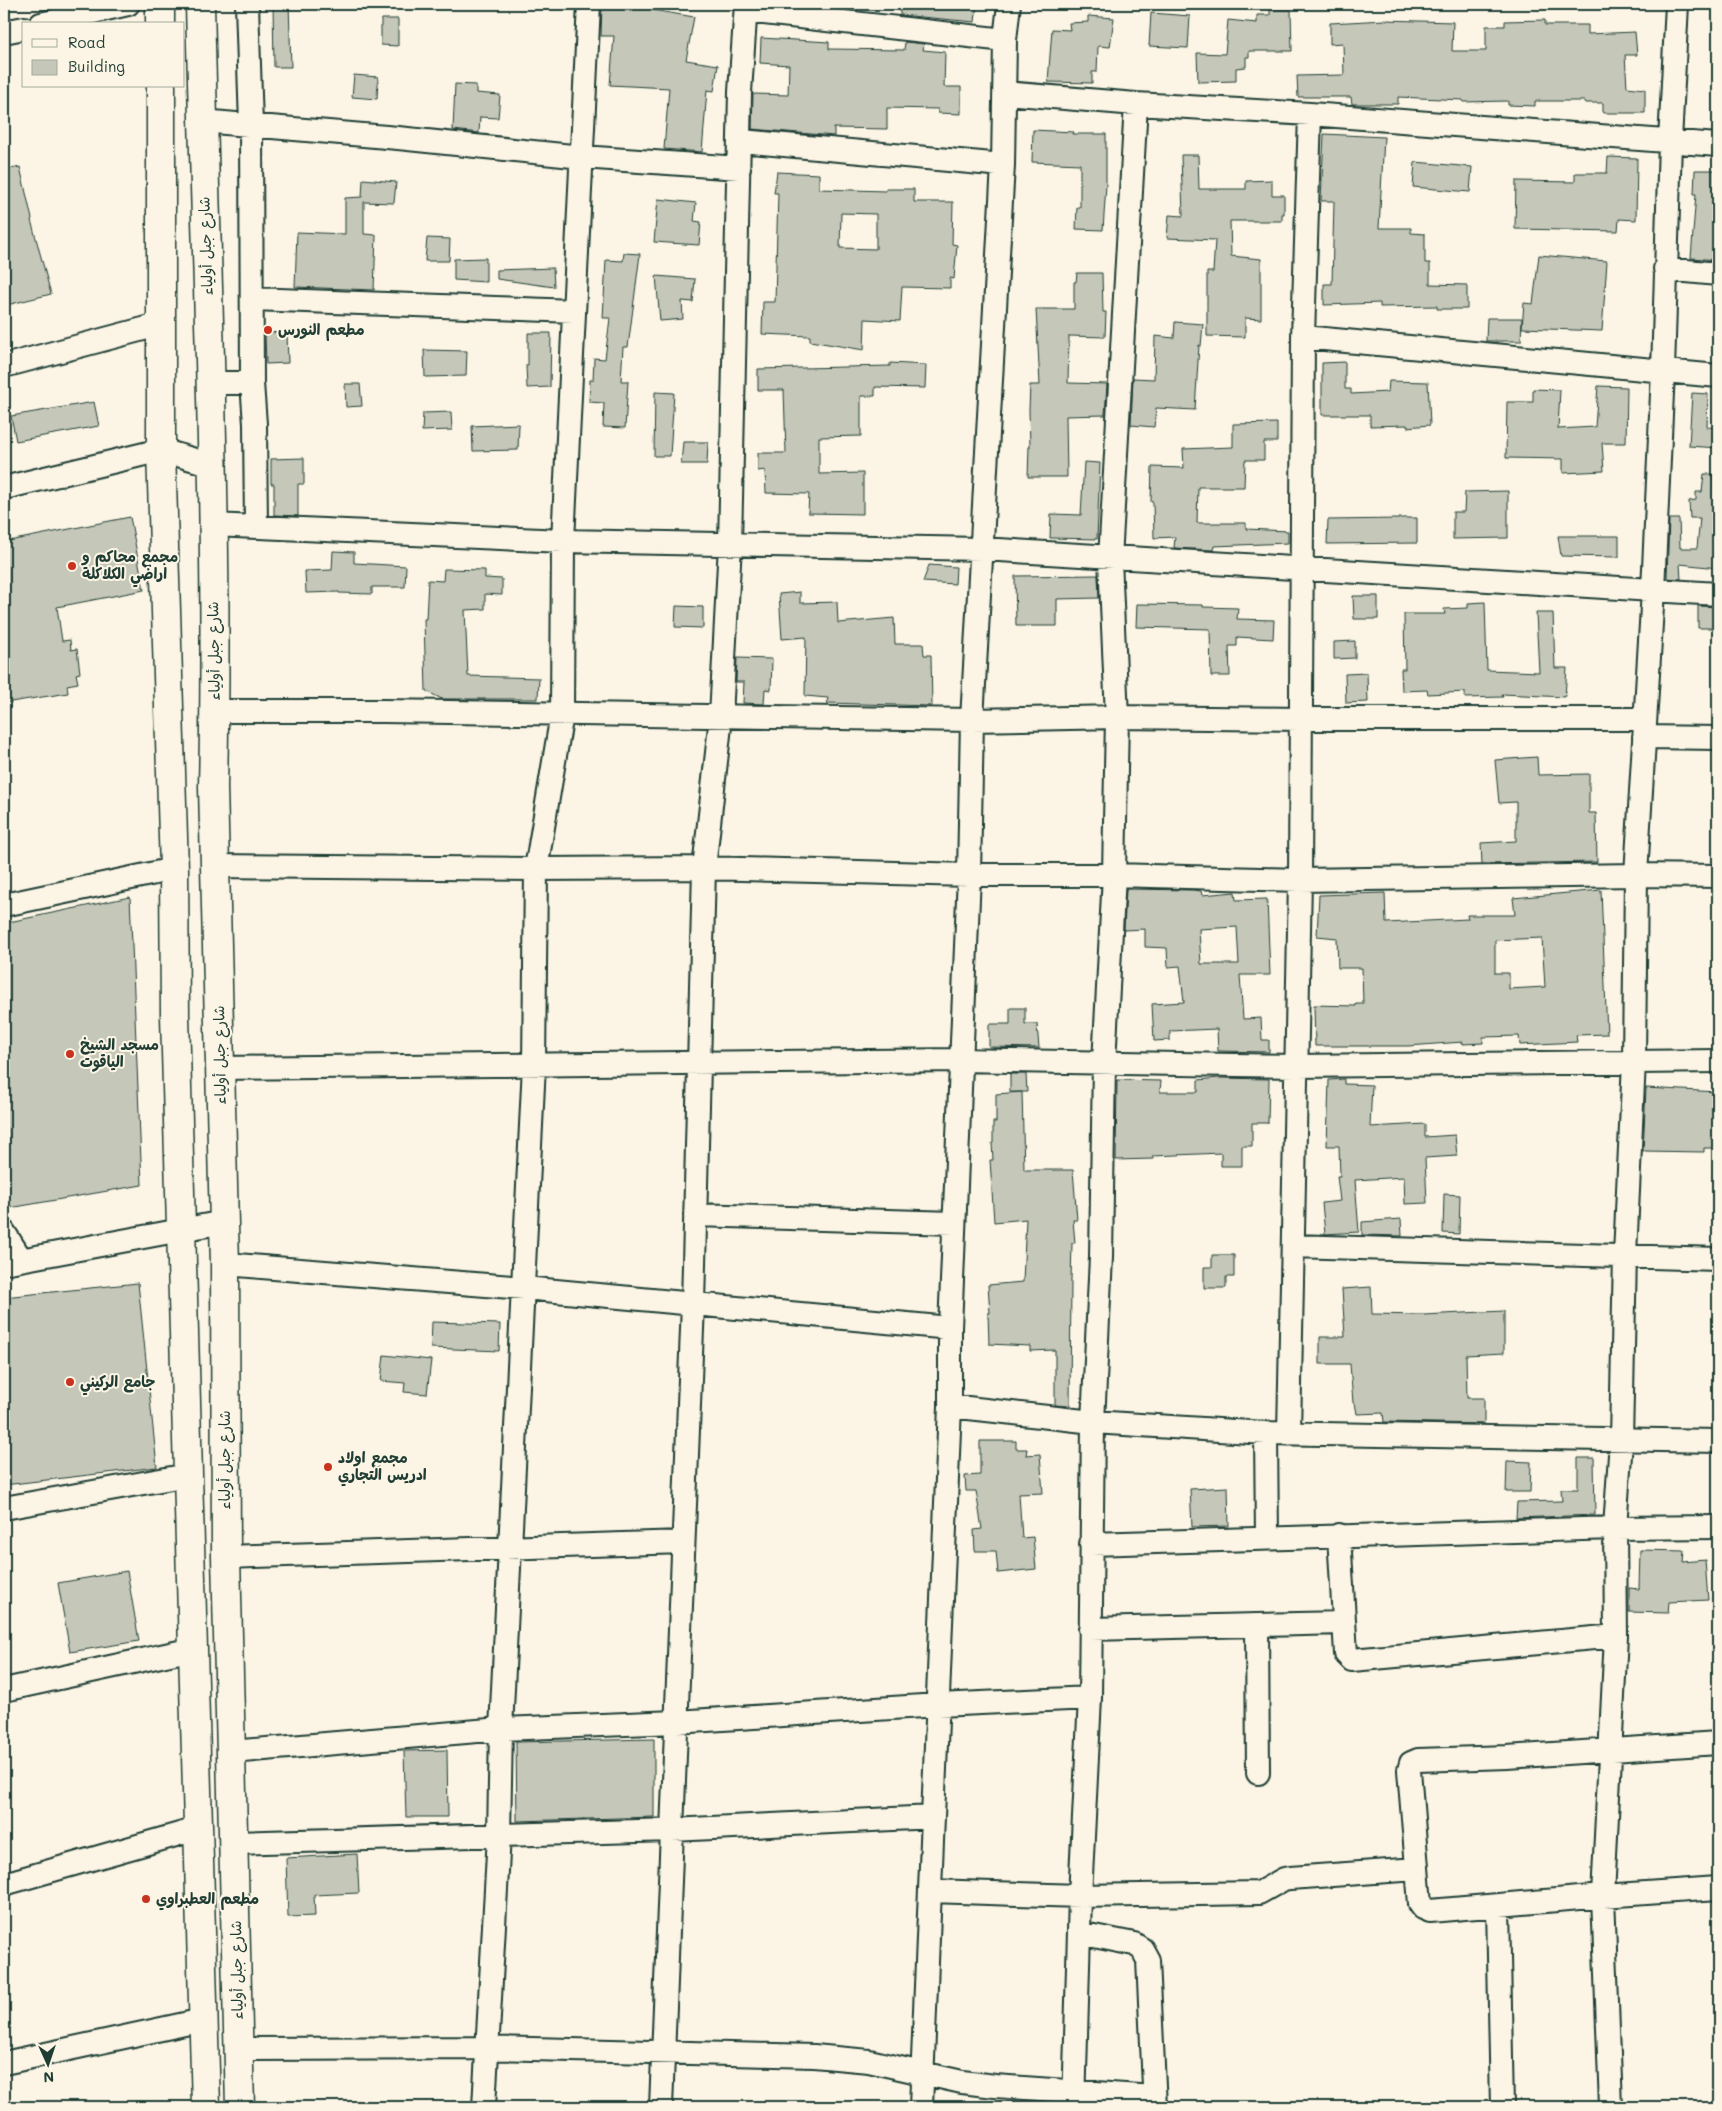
<svg xmlns="http://www.w3.org/2000/svg" width="1722" height="2111" font-family="Mali,'Playpen Sans Arabic',sans-serif">
<style>
.building{fill:#c5c7b9;stroke:#1f3d34;fill-rule:evenodd}
.lines{fill:none;stroke-linecap:round;stroke-linejoin:round}
.street-casing{stroke:#1f3d34;stroke-width:26}
.primary-casing{stroke:#1f3d34;stroke-width:31}
.street{stroke:#fcf5e5;stroke-width:22}
.primary{stroke:#fcf5e5;stroke-width:28}
.poi-dot{fill:#c8321e;stroke:#fcf5e5;stroke-width:2}
.labels{text-anchor:middle;stroke-width:4;stroke-linejoin:round;paint-order:stroke}
.street-label{font-size:15px;fill:#1f3d34;stroke:#fcf5e5}
.poi-label{font-size:15px;font-weight:bold;fill:#1f3d34;stroke:#fcf5e5;text-anchor:start}
</style>
<rect width="100%" height="100%" fill="#fcf5e5"/>
<filter id="ink" filterUnits="userSpaceOnUse"><feTurbulence type="fractalNoise" baseFrequency=".02" numOctaves="2"/><feDisplacementMap in="SourceGraphic" scale="10" xChannelSelector="R" yChannelSelector="G"/><feConvolveMatrix kernelMatrix="1 2 1 2 8 2 1 2 1" color-interpolation-filters="sRGB"/></filter>
<g filter="url(#ink)">
<path class="building" d="M 273,4 L 289,4 L 291,67 L 274,67 Z
M 602,4 L 652,4 L 652,10 L 694,17 L 686,60 L 718,65 L 714,91 L 707,90 L 702,152 L 664,149 L 669,88 L 610,85 L 614,36 L 601,36 Z
M 900,4 L 977,4 L 975,22 L 900,15 Z
M 1270,10 L 1291,10 L 1292,51 L 1249,51 L 1249,57 L 1246,57 L 1246,67 L 1236,68 L 1236,81 L 1198,82 L 1197,53 L 1225,54 L 1228,20 L 1257,23 L 1257,15 L 1270,15 Z
M 1151,13 L 1190,16 L 1188,48 L 1149,46 Z
M 1088,16 L 1114,18 L 1110,47 L 1098,46 L 1097,72 L 1092,72 L 1092,83 L 1048,82 L 1052,29 L 1070,30 L 1069,23 L 1088,22 Z
M 381,19 L 398,19 L 398,46 L 381,45 Z
M 1385,20 L 1453,22 L 1452,51 L 1486,51 L 1486,26 L 1505,26 L 1505,21 L 1545,20 L 1545,25 L 1588,25 L 1588,34 L 1635,32 L 1637,55 L 1625,55 L 1627,87 L 1645,89 L 1645,113 L 1603,113 L 1603,103 L 1585,103 L 1585,101 L 1535,101 L 1535,106 L 1508,105 L 1508,101 L 1463,102 L 1463,100 L 1398,97 L 1398,104 L 1352,104 L 1351,97 L 1298,97 L 1297,76 L 1344,75 L 1343,43 L 1330,44 L 1330,23 Z
M 761,38 L 829,42 L 829,49 L 904,50 L 905,42 L 924,44 L 923,50 L 945,52 L 944,87 L 961,87 L 961,114 L 938,113 L 938,109 L 887,108 L 887,129 L 834,128 L 834,136 L 752,129 L 753,94 L 788,95 L 789,65 L 760,63 Z
M 354,75 L 378,77 L 377,99 L 352,97 Z
M 455,84 L 476,85 L 476,93 L 500,95 L 498,118 L 480,117 L 479,133 L 453,130 Z
M 1033,130 L 1074,132 L 1073,134 L 1106,134 L 1106,185 L 1103,230 L 1076,229 L 1077,207 L 1080,207 L 1080,164 L 1032,162 Z
M 1324,134 L 1384,137 L 1379,228 L 1411,228 L 1411,233 L 1425,234 L 1425,263 L 1430,263 L 1430,284 L 1467,285 L 1467,309 L 1437,309 L 1437,306 L 1380,307 L 1380,303 L 1324,305 L 1324,284 L 1332,284 L 1334,201 L 1321,201 Z
M 1181,155 L 1198,155 L 1199,189 L 1246,189 L 1246,181 L 1272,180 L 1272,195 L 1284,195 L 1284,214 L 1282,214 L 1282,221 L 1230,221 L 1231,256 L 1261,259 L 1261,319 L 1245,318 L 1245,337 L 1207,336 L 1207,272 L 1213,272 L 1215,240 L 1167,238 L 1169,215 L 1183,216 Z
M 1608,157 L 1637,158 L 1636,220 L 1619,219 L 1618,231 L 1515,229 L 1516,181 L 1575,182 L 1575,173 L 1607,173 Z
M 1415,162 L 1472,167 L 1470,192 L 1413,187 Z
M 20,167 L 32,219 L 31,220 L 51,294 L 11,304 L 4,300 L 4,170 Z
M 1695,170 L 1718,170 L 1718,260 L 1691,258 L 1696,194 L 1694,194 Z
M 777,172 L 819,174 L 819,189 L 886,191 L 886,189 L 914,189 L 914,202 L 953,202 L 952,244 L 957,245 L 954,279 L 950,278 L 950,288 L 902,287 L 900,321 L 865,319 L 864,350 L 810,341 L 810,336 L 762,334 L 763,302 L 775,302 L 778,193 L 774,193 ZM 841,213 L 876,214 L 876,249 L 840,248 Z
M 363,179 L 396,182 L 394,203 L 364,202 L 364,234 L 376,235 L 374,290 L 295,287 L 297,232 L 345,234 L 345,198 L 362,197 Z
M 658,199 L 696,203 L 694,221 L 701,222 L 699,245 L 654,242 Z
M 427,238 L 450,239 L 449,261 L 425,261 Z
M 624,253 L 640,254 L 628,347 L 623,347 L 621,381 L 628,381 L 625,428 L 603,427 L 604,403 L 589,402 L 590,380 L 593,380 L 594,358 L 605,359 L 610,318 L 603,318 L 606,260 L 623,261 Z
M 1539,255 L 1607,261 L 1602,331 L 1522,328 L 1524,303 L 1533,304 Z
M 486,258 L 486,282 L 454,280 L 454,259 Z
M 553,268 L 554,287 L 497,279 L 497,270 Z
M 1077,273 L 1102,273 L 1103,312 L 1106,312 L 1105,337 L 1069,336 L 1068,383 L 1107,384 L 1105,415 L 1066,416 L 1067,477 L 1028,477 L 1029,447 L 1030,447 L 1029,410 L 1030,385 L 1040,385 L 1036,309 L 1074,309 L 1074,282 L 1076,282 Z
M 656,276 L 695,279 L 693,302 L 682,301 L 683,319 L 660,321 Z
M 1487,318 L 1522,318 L 1521,341 L 1486,341 Z
M 1175,322 L 1203,324 L 1201,346 L 1199,345 L 1195,410 L 1156,408 L 1154,427 L 1131,425 L 1133,378 L 1154,379 L 1155,336 L 1174,338 Z
M 287,332 L 288,363 L 266,364 L 265,333 Z
M 528,333 L 551,333 L 550,387 L 527,388 L 526,365 L 528,365 Z
M 424,350 L 467,351 L 466,376 L 425,377 Z
M 1345,362 L 1345,389 L 1351,389 L 1351,394 L 1388,392 L 1389,381 L 1428,382 L 1430,425 L 1407,427 L 1407,425 L 1370,426 L 1370,415 L 1322,415 L 1322,363 Z
M 890,363 L 926,365 L 925,388 L 875,387 L 875,396 L 861,396 L 861,436 L 819,437 L 819,474 L 863,473 L 863,514 L 808,513 L 809,494 L 766,493 L 765,470 L 758,471 L 758,453 L 786,453 L 784,390 L 758,390 L 758,369 L 890,366 Z
M 345,384 L 360,384 L 362,406 L 346,407 Z
M 1598,386 L 1627,387 L 1626,443 L 1602,443 L 1604,471 L 1563,473 L 1563,459 L 1506,458 L 1507,402 L 1533,402 L 1533,389 L 1560,390 L 1558,429 L 1595,427 Z
M 655,392 L 674,393 L 670,456 L 654,456 Z
M 1692,393 L 1708,394 L 1707,427 L 1718,428 L 1718,448 L 1689,446 Z
M 94,402 L 99,426 L 16,441 L 11,416 Z
M 451,412 L 452,430 L 422,431 L 423,413 Z
M 1277,423 L 1277,442 L 1264,442 L 1264,460 L 1245,460 L 1244,487 L 1198,487 L 1197,523 L 1246,523 L 1246,529 L 1288,531 L 1288,543 L 1214,546 L 1213,550 L 1174,548 L 1175,537 L 1154,538 L 1153,502 L 1151,502 L 1152,467 L 1184,468 L 1183,449 L 1233,447 L 1233,424 Z
M 519,424 L 518,450 L 473,451 L 472,426 Z
M 683,442 L 708,442 L 707,464 L 681,464 Z
M 304,458 L 304,484 L 298,484 L 298,516 L 274,515 L 274,484 L 271,484 L 271,459 Z
M 1084,462 L 1100,463 L 1097,539 L 1050,538 L 1051,514 L 1081,515 Z
M 1704,474 L 1713,474 L 1718,534 L 1718,568 L 1680,564 L 1681,579 L 1667,578 L 1669,519 L 1679,519 L 1680,548 L 1697,548 L 1700,518 L 1690,518 L 1689,501 L 1696,500 L 1696,492 L 1702,492 Z
M 1508,491 L 1508,538 L 1453,539 L 1453,512 L 1464,512 L 1465,492 Z
M 130,517 L 144,590 L 57,607 L 62,641 L 70,640 L 71,650 L 77,649 L 80,673 L 76,674 L 78,683 L 67,685 L 68,693 L 4,703 L 4,542 Z
M 1399,518 L 1417,518 L 1417,543 L 1327,544 L 1328,520 L 1399,519 Z
M 1558,536 L 1619,536 L 1619,557 L 1561,556 Z
M 333,551 L 354,552 L 354,563 L 406,566 L 405,587 L 372,587 L 372,594 L 339,593 L 339,592 L 306,593 L 305,571 L 332,570 Z
M 929,565 L 956,567 L 955,584 L 923,582 Z
M 444,569 L 485,570 L 485,578 L 502,579 L 502,595 L 485,594 L 485,609 L 465,610 L 468,676 L 539,678 L 538,699 L 442,699 L 426,691 L 424,619 L 426,619 L 428,580 L 443,581 Z
M 1098,575 L 1099,598 L 1057,599 L 1057,626 L 1016,626 L 1015,576 Z
M 800,592 L 800,603 L 837,602 L 838,623 L 894,618 L 895,644 L 923,644 L 924,655 L 931,655 L 932,706 L 827,703 L 828,698 L 805,696 L 806,637 L 782,639 L 779,594 Z
M 1353,596 L 1378,596 L 1378,619 L 1354,619 Z
M 1485,602 L 1487,670 L 1539,672 L 1536,613 L 1553,613 L 1555,668 L 1567,668 L 1565,697 L 1502,694 L 1503,697 L 1465,698 L 1465,692 L 1428,694 L 1427,690 L 1402,691 L 1401,669 L 1405,669 L 1404,614 L 1445,614 L 1444,609 L 1468,608 L 1468,603 Z
M 1137,604 L 1203,605 L 1203,607 L 1238,608 L 1237,619 L 1274,620 L 1273,639 L 1237,637 L 1237,646 L 1229,646 L 1230,676 L 1211,676 L 1210,629 L 1136,627 Z
M 676,606 L 703,607 L 703,628 L 675,627 Z
M 1698,606 L 1718,607 L 1718,628 L 1698,628 Z
M 1355,641 L 1355,658 L 1334,659 L 1334,642 Z
M 737,658 L 772,659 L 771,690 L 765,689 L 764,704 L 743,703 L 744,682 L 736,682 Z
M 1367,673 L 1368,702 L 1346,703 L 1345,674 Z
M 1537,757 L 1538,775 L 1589,774 L 1589,813 L 1596,813 L 1597,862 L 1482,864 L 1481,843 L 1516,841 L 1516,802 L 1499,803 L 1495,760 Z
M 1126,889 L 1193,890 L 1201,891 L 1202,895 L 1235,892 L 1236,900 L 1267,899 L 1270,975 L 1240,975 L 1243,1019 L 1261,1018 L 1262,1040 L 1269,1040 L 1269,1052 L 1218,1051 L 1217,1029 L 1170,1031 L 1170,1040 L 1154,1041 L 1152,1004 L 1184,1002 L 1180,966 L 1168,967 L 1167,948 L 1145,947 L 1145,929 L 1124,930 ZM 1237,927 L 1239,964 L 1201,964 L 1199,929 Z
M 1601,890 L 1607,1034 L 1576,1035 L 1577,1042 L 1520,1045 L 1519,1036 L 1483,1037 L 1483,1043 L 1463,1044 L 1463,1042 L 1408,1046 L 1315,1046 L 1314,1005 L 1356,1006 L 1356,1004 L 1363,1004 L 1362,968 L 1338,968 L 1337,938 L 1317,936 L 1319,895 L 1385,893 L 1386,923 L 1468,919 L 1467,915 L 1515,915 L 1513,898 ZM 1542,938 L 1545,987 L 1509,989 L 1509,973 L 1495,973 L 1495,940 Z
M 130,897 L 142,1185 L 4,1209 L 4,923 Z
M 1010,1008 L 1025,1008 L 1025,1024 L 1037,1024 L 1039,1048 L 989,1047 L 989,1024 L 1010,1024 Z
M 1010,1074 L 1026,1074 L 1027,1092 L 1010,1092 Z
M 1219,1078 L 1269,1079 L 1268,1123 L 1252,1123 L 1252,1146 L 1242,1146 L 1242,1166 L 1221,1166 L 1221,1153 L 1153,1156 L 1153,1159 L 1116,1160 L 1117,1080 L 1161,1081 L 1160,1092 L 1198,1092 L 1198,1080 Z
M 1344,1079 L 1344,1084 L 1372,1085 L 1370,1127 L 1425,1124 L 1425,1137 L 1455,1135 L 1457,1156 L 1425,1158 L 1427,1203 L 1405,1204 L 1404,1177 L 1355,1180 L 1359,1232 L 1325,1234 L 1322,1203 L 1340,1201 L 1337,1176 L 1340,1176 L 1339,1146 L 1327,1146 L 1329,1080 Z
M 1646,1088 L 1718,1092 L 1718,1148 L 1704,1148 L 1704,1152 L 1643,1151 Z
M 1022,1092 L 1024,1170 L 1073,1170 L 1077,1220 L 1073,1220 L 1075,1243 L 1072,1243 L 1071,1280 L 1070,1406 L 1055,1405 L 1055,1350 L 1030,1351 L 1030,1346 L 989,1344 L 988,1313 L 990,1313 L 988,1285 L 1023,1282 L 1026,1219 L 994,1222 L 990,1160 L 993,1160 L 992,1143 L 993,1143 L 993,1122 L 996,1122 L 996,1094 Z
M 1444,1194 L 1460,1195 L 1459,1234 L 1443,1233 Z
M 1401,1219 L 1402,1236 L 1362,1235 L 1362,1222 Z
M 1212,1255 L 1234,1255 L 1234,1277 L 1226,1277 L 1226,1288 L 1204,1288 L 1204,1267 L 1212,1267 Z
M 138,1283 L 157,1467 L 4,1485 L 4,1297 Z
M 1371,1287 L 1372,1314 L 1423,1315 L 1504,1311 L 1504,1353 L 1466,1355 L 1467,1398 L 1484,1398 L 1484,1424 L 1384,1422 L 1383,1413 L 1357,1414 L 1355,1403 L 1353,1403 L 1350,1364 L 1320,1364 L 1320,1337 L 1345,1337 L 1342,1289 Z
M 432,1322 L 500,1324 L 499,1351 L 431,1348 Z
M 384,1355 L 431,1360 L 427,1394 L 404,1392 L 405,1383 L 381,1381 Z
M 980,1441 L 1016,1441 L 1016,1449 L 1027,1449 L 1026,1455 L 1040,1454 L 1043,1493 L 1019,1494 L 1022,1538 L 1033,1537 L 1036,1569 L 998,1573 L 996,1551 L 975,1551 L 974,1530 L 982,1529 L 976,1491 L 966,1491 L 965,1476 L 980,1475 Z
M 1578,1458 L 1594,1458 L 1595,1515 L 1516,1518 L 1517,1502 L 1562,1501 L 1561,1489 L 1578,1489 Z
M 1507,1461 L 1531,1462 L 1530,1492 L 1506,1492 Z
M 1228,1487 L 1229,1526 L 1192,1527 L 1190,1489 Z
M 1640,1550 L 1684,1551 L 1683,1562 L 1705,1560 L 1708,1600 L 1669,1602 L 1668,1613 L 1629,1612 L 1629,1588 L 1639,1589 Z
M 127,1571 L 139,1641 L 70,1652 L 58,1583 Z
M 654,1739 L 654,1817 L 517,1821 L 516,1742 Z
M 447,1750 L 448,1817 L 406,1817 L 404,1751 Z
M 357,1854 L 359,1893 L 314,1895 L 315,1916 L 288,1917 L 286,1858 Z"/>
<g class="lines">
<g class="street-casing">
<path id="street" d="M 247,4 L 251,125 L 252,383 L 255,424 L 256,527
M 746,11 L 1005,40
M 41,24 L 128,4
M 4,32 L 24,28
M 1005,93 L 1136,104 L 1310,114 L 1718,145
M 202,121 L 398,138 L 582,157 L 739,168
M 741,141 L 1003,165
M 1665,269 L 1718,274
M 252,299 L 574,311
M 1303,337 L 1718,376
M 4,366 L 162,324
M 210,383 L 252,383
M 4,488 L 161,450 L 212,465
M 213,525 L 563,541 L 982,549 L 1718,594
M 215,711 L 383,711 L 972,720 L 1117,717 L 1300,719 L 1645,719
M 1644,737 L 1718,738
M 216,866 L 536,869 L 704,868 L 969,875 L 1114,875 L 1300,880 L 1636,875 L 1718,876
M 4,905 L 174,869
M 220,1068 L 960,1060 L 1297,1066 L 1718,1061
M 695,1215 L 954,1223
M 4,1232 L 21,1259
M 1293,1246 L 1718,1259
M 4,1263 L 224,1222
M 225,1264 L 524,1288 L 950,1328
M 950,1406 L 1093,1422 L 1266,1433 L 1718,1441
M 1266,1433 L 1267,1538
M 1289,1434 L 1300,880 L 1303,337 L 1310,114
M 4,1508 L 188,1475
M 1339,1535 L 1346,1654 L 1352,1660 L 1616,1636
M 1091,1544 L 1615,1528 L 1718,1527
M 226,1557 L 683,1542
M 1257,1625 L 1258,1773
M 1090,1629 L 1343,1623
M 4,1690 L 193,1649
M 1718,1743 L 1507,1757 L 1418,1760 L 1411,1763 L 1409,1770 L 1420,1904 L 1423,1908 L 1430,1911 L 1603,1896 L 1718,1888
M 231,1752 L 501,1729 L 676,1722 L 938,1705 L 1090,1698
M 234,1843 L 672,1830 L 933,1817
M 4,1884 L 197,1829
M 931,1891 L 1080,1896 L 1259,1893 L 1284,1879 L 1290,1878 L 1417,1869
M 1498,1906 L 1502,2107
M 1079,1933 L 1134,1944 L 1142,1949 L 1148,1960 L 1155,2107
M 239,2049 L 487,2048 L 814,2056 L 869,2061 L 962,2082 L 995,2086 L 1154,2097
M 4,2063 L 203,2020
M 484,2107 L 499,1835 L 501,1729 L 534,1065 L 536,869 L 562,714 L 563,541 L 589,4
M 661,2107 L 693,1304 L 704,868 L 721,717 L 730,544 L 740,92 L 746,4
M 921,2107 L 950,1406 L 950,1328 L 969,875 L 972,720 L 1003,165 L 1005,40 L 1009,4
M 1074,2107 L 1080,1896 L 1090,1698 L 1093,1422 L 1101,1257 L 1104,1063 L 1114,875 L 1117,717 L 1110,559 L 1136,104
M 1611,2107 L 1603,1896 L 1616,1636 L 1615,1528 L 1621,1440 L 1625,1255 L 1634,1061 L 1636,875 L 1653,590 L 1663,371 L 1670,142 L 1677,4"/>
</g>
<g class="primary-casing">
<path id="primary" d="M 160,4 L 160,24
M 200,4 C 206,265 219,526 213,787 L 225,1264 L 226,1557 L 240,2107
M 161,86 L 161,450 L 174,869 L 175,1016 L 206,2107"/>
</g>
<use href="#street" class="street"/>
<use href="#primary" class="primary"/>
</g>
</g>
<g class="poi-dot">
<circle cx="268" cy="330" r="5"/>
<circle cx="72" cy="566" r="5"/>
<circle cx="70" cy="1054" r="5"/>
<circle cx="70" cy="1382" r="5"/>
<circle cx="328" cy="1467" r="5"/>
<circle cx="146" cy="1899" r="5"/>
</g>
<g class="labels">
<g class="street-label">
<text transform="translate(206 246) rotate(-92)" y="5">شارع جبل أولياء</text>
<text transform="translate(214 651) rotate(-91)" y="5">شارع جبل أولياء</text>
<text transform="translate(220 1055) rotate(-91)" y="5">شارع جبل أولياء</text>
<text transform="translate(225 1460) rotate(-90)" y="5">شارع جبل أولياء</text>
<text transform="translate(237 1970) rotate(-91)" y="5">شارع جبل أولياء</text>
</g>
<g class="poi-label">
<text x="278" y="335">مطعم النورس</text>
<text x="82" y="562">مجمع محاكم و<tspan x="82" dy="17">اراضي الكلاكلة</tspan></text>
<text x="80" y="1050">مسجد الشيخ<tspan x="80" dy="17">الياقوت</tspan></text>
<text x="80" y="1387">جامع الركيني</text>
<text x="338" y="1463">مجمع اولاد<tspan x="338" dy="17">ادريس التجاري</tspan></text>
<text x="156" y="1904">مطعم العطبراوي</text>
</g>
</g>
<rect width="1722" height="2111" fill="none" stroke="#fcf5e5" stroke-width="20"/>
<rect x="10" y="10" width="1702" height="2091" fill="none" stroke="#1f3d34" stroke-width="2" filter="url(#ink)"/>
<rect x="22" y="22" width="162" height="65" fill="#fcf5e5" stroke="#a4ab9e"/>
<rect x="32" y="39" width="25" height="8" fill="#fcf5e5" stroke="#a4ab9e"/>
<text x="68" y="48" font-size="15" fill="#1f3d34">Road</text>
<rect x="32" y="60" width="25" height="15" fill="#c5c7b9" stroke="#a4ab9e"/>
<text x="68" y="72" font-size="15" fill="#1f3d34">Building</text>
<g transform="translate(48 2064) rotate(177)" stroke="#fcf5e5" stroke-width="4" paint-order="stroke">
<path d="M0-4L9 19L0 12L-9 19Z" fill="#1f3d34"/>
<text y="-8" font-size="14" font-weight="bold" text-anchor="middle" fill="#1f3d34">N</text>
</g>
</svg>
